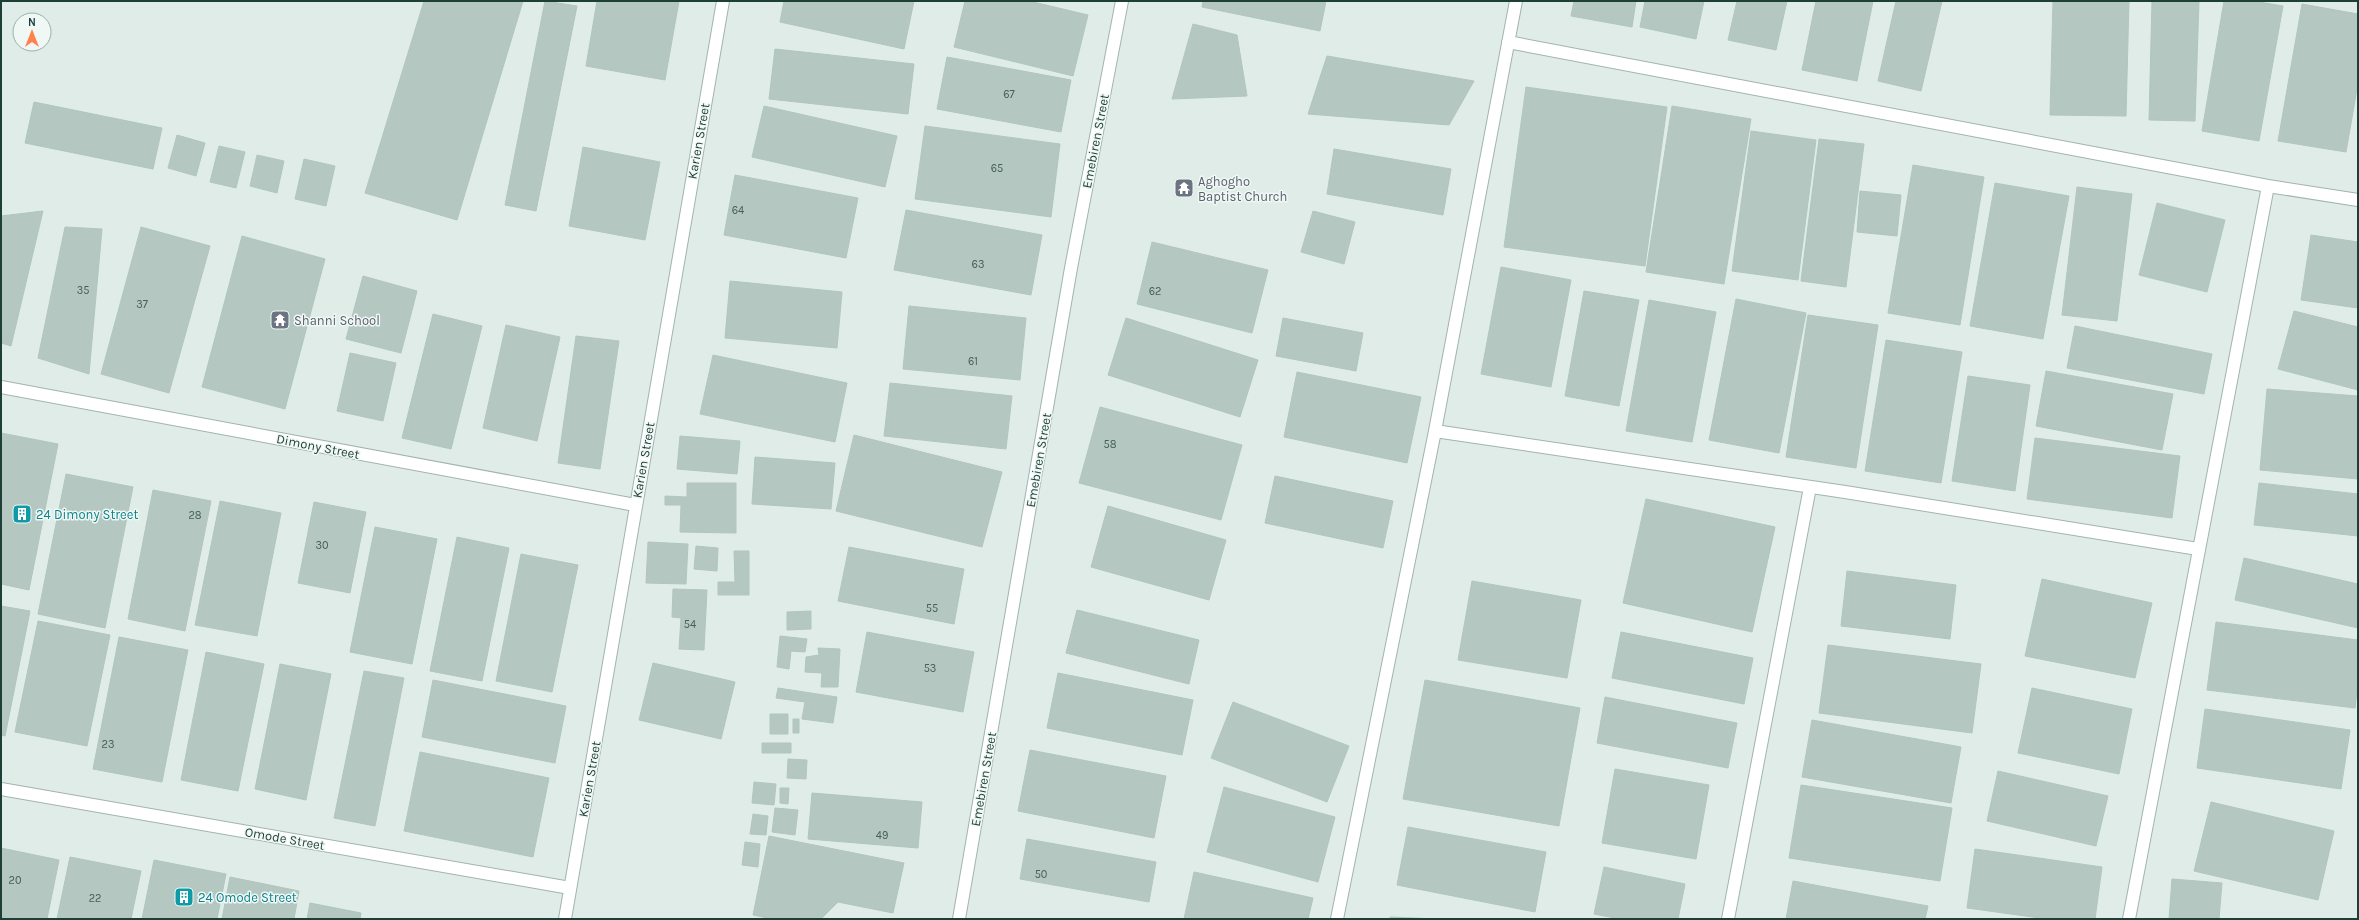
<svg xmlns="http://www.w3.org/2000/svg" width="2359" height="920" font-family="Karla,sans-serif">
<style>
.building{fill:#b4c7c0;stroke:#b1c6bf}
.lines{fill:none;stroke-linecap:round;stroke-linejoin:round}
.minor-casing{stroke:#a1b4af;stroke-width:14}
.minor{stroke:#fff;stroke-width:12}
.labels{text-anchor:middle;stroke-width:3;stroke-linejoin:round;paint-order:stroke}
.number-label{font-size:11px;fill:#44605a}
.street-label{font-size:13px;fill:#1e3e38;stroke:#f0f8f5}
.worship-label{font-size:13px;fill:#5b616d;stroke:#f0f8f5;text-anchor:start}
.culture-label{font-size:13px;fill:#0d838f;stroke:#f0f8f5;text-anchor:start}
</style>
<rect width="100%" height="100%" fill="#dfece7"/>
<path class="building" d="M 424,1 L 523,1 L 457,220 L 365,193 Z
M 545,1 L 577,6 L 536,211 L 505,205 Z
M 597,1 L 679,1 L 665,80 L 586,66 Z
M 784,1 L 914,1 L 904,49 L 780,22 Z
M 965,1 L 1029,1 L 1088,15 L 1073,76 L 954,47 Z
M 1203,1 L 1326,1 L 1320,31 L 1202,7 Z
M 1574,1 L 1636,1 L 1632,27 L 1571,16 Z
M 1645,1 L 1704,1 L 1696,39 L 1640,27 Z
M 1737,1 L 1787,1 L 1776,50 L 1728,40 Z
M 1816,1 L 1873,1 L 1857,81 L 1802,70 Z
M 1896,1 L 1942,1 L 1921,91 L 1878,81 Z
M 2053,1 L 2129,1 L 2126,116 L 2050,115 Z
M 2152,1 L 2199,1 L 2195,121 L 2149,120 Z
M 2224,1 L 2253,1 L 2283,6 L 2259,141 L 2202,131 Z
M 2302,4 L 2358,14 L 2358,83 L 2346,152 L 2278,141 Z
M 1193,24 L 1237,35 L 1247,96 L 1172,99 Z
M 775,49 L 914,64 L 908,114 L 769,99 Z
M 1327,56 L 1474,81 L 1449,125 L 1308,114 Z
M 947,57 L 1071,80 L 1061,132 L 937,109 Z
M 1526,87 L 1667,107 L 1645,266 L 1504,247 Z
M 34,102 L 162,128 L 153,169 L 25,143 Z
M 764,106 L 897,136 L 885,187 L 752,157 Z
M 1672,106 L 1751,119 L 1724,284 L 1646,272 Z
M 925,126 L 1060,144 L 1051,217 L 915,199 Z
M 1751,131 L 1816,140 L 1798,280 L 1732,271 Z
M 177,135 L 205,143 L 196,176 L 168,168 Z
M 1819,139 L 1864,144 L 1846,287 L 1801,281 Z
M 219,146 L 245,152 L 236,188 L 210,182 Z
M 583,147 L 660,162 L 645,240 L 569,226 Z
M 1334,149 L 1451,169 L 1443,215 L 1327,194 Z
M 257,155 L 284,161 L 277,193 L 250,186 Z
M 304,159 L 335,166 L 326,206 L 295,199 Z
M 1913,165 L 1984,177 L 1960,325 L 1888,313 Z
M 735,175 L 858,198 L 846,258 L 724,235 Z
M 1995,183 L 2069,196 L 2043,339 L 1970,326 Z
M 2077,187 L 2132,194 L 2117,321 L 2062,315 Z
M 1860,191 L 1901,195 L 1897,236 L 1857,232 Z
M 2157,203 L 2225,220 L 2207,292 L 2139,275 Z
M 906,210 L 1042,235 L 1031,295 L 894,270 Z
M 43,211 L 11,346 L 1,343 L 1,216 Z
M 1313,211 L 1355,222 L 1344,264 L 1301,252 Z
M 65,227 L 102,229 L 89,374 L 38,358 Z
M 141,227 L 210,246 L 169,393 L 101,374 Z
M 2311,235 L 2358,242 L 2358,308 L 2301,300 Z
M 242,236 L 325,259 L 285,409 L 202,387 Z
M 1152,242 L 1268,270 L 1252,333 L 1137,304 Z
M 1501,267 L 1571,280 L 1551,387 L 1481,374 Z
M 363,276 L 417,291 L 401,353 L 346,339 Z
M 730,281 L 842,292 L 837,348 L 725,338 Z
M 1584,291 L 1639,300 L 1619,406 L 1565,396 Z
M 1736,299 L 1806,313 L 1779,453 L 1709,440 Z
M 1649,300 L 1716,312 L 1692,442 L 1626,431 Z
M 909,306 L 1026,318 L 1020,380 L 903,369 Z
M 2294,311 L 2358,327 L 2358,390 L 2278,369 Z
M 433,314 L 482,326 L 451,449 L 402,438 Z
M 1808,315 L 1878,325 L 1856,468 L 1786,457 Z
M 1126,318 L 1258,360 L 1240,417 L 1108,375 Z
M 1283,318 L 1363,333 L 1356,371 L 1276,356 Z
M 506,325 L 560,337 L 537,441 L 483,428 Z
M 2075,326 L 2212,354 L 2204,394 L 2067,368 Z
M 576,336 L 619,341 L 600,469 L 558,463 Z
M 1886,340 L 1962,352 L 1941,483 L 1865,471 Z
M 350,353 L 396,363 L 383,421 L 337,411 Z
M 713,355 L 847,383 L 835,442 L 700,414 Z
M 2046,371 L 2173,394 L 2162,450 L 2036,426 Z
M 1297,372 L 1421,397 L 1407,463 L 1284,437 Z
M 1968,376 L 2030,385 L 2015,491 L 1952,481 Z
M 890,383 L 1012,396 L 1006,449 L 884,436 Z
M 2267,389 L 2358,396 L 2358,479 L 2260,470 Z
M 1100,407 L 1242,445 L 1221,520 L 1079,483 Z
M 1,433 L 58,444 L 29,590 L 1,584 Z
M 854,435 L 1002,472 L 982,547 L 836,511 Z
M 680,436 L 740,441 L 737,474 L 677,469 Z
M 2035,438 L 2180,456 L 2172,518 L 2027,499 Z
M 755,457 L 835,463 L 831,509 L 752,504 Z
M 66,474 L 133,487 L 105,628 L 38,614 Z
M 1275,476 L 1393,501 L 1383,548 L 1265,523 Z
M 687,483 L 736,483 L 736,533 L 680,532 L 681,505 L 665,505 L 665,496 L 687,497 Z
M 2259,483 L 2358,494 L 2358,536 L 2254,525 Z
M 153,490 L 211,501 L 185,631 L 128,619 Z
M 1646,499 L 1775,527 L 1752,632 L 1623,603 Z
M 220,501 L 281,513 L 257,636 L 195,625 Z
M 314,502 L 366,512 L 350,593 L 298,583 Z
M 1108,506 L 1226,540 L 1209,600 L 1091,567 Z
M 375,527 L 437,539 L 412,664 L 350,652 Z
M 457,537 L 509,548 L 482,681 L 430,671 Z
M 648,542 L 688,544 L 686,584 L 646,583 Z
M 696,546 L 718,548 L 717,571 L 694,569 Z
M 849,547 L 964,569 L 954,624 L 838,601 Z
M 734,551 L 749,551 L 749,595 L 718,595 L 718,582 L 735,582 Z
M 521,554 L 578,565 L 552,692 L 496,681 Z
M 2244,558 L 2358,584 L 2358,628 L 2235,600 Z
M 1847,571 L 1956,585 L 1950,639 L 1841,626 Z
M 2042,579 L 2152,603 L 2135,678 L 2025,656 Z
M 1472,581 L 1581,600 L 1567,678 L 1458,660 Z
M 673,589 L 707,590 L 704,650 L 679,649 L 681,618 L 672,617 Z
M 1,606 L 30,611 L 5,736 L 1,735 Z
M 1077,610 L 1199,640 L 1189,684 L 1066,653 Z
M 811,611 L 811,629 L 787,630 L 787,612 Z
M 38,621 L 110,635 L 87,746 L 15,732 Z
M 2216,622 L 2358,640 L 2358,683 L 2355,708 L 2207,690 Z
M 867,632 L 974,652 L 963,712 L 856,692 Z
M 1621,632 L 1753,658 L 1744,704 L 1612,678 Z
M 780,636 L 807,639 L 805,652 L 791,651 L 789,669 L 777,667 Z
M 119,637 L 188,650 L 162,782 L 93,769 Z
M 1828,645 L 1981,664 L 1972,733 L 1819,713 Z
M 818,648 L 840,649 L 838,687 L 821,687 L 822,673 L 805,672 L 806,657 L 819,655 Z
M 206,652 L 264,664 L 238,791 L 181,780 Z
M 653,663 L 735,682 L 721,739 L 639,720 Z
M 280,664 L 331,674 L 306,800 L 255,789 Z
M 364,671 L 404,678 L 375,826 L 334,818 Z
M 1058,673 L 1193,700 L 1182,755 L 1047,728 Z
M 433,680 L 566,706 L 555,763 L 422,737 Z
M 1425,680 L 1580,708 L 1559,826 L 1403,799 Z
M 778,688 L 837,697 L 833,723 L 802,719 L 805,702 L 776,698 Z
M 2032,688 L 2132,709 L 2119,774 L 2018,753 Z
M 1605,697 L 1737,723 L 1728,768 L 1597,743 Z
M 1233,702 L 1349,746 L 1327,802 L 1211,758 Z
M 2205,709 L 2350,730 L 2341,789 L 2197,768 Z
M 770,714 L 788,714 L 788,734 L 770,734 Z
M 793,719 L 799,719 L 799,733 L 793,733 Z
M 1812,720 L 1961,747 L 1951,803 L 1802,777 Z
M 762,743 L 791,743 L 791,753 L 762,753 Z
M 1030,750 L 1166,776 L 1154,838 L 1018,811 Z
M 420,752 L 549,778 L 533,857 L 404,831 Z
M 788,759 L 807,760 L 806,779 L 787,778 Z
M 1615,769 L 1709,785 L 1696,859 L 1602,843 Z
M 1998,771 L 2108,796 L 2096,846 L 1987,821 Z
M 754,782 L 776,784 L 774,805 L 752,803 Z
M 1801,785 L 1952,808 L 1940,881 L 1789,858 Z
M 1224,787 L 1335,817 L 1318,882 L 1207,852 Z
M 780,788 L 789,788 L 788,804 L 780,803 Z
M 812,793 L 922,802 L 918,848 L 808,839 Z
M 2211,802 L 2334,831 L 2318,900 L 2194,871 Z
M 775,808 L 798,810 L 795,835 L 772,832 Z
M 753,814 L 768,816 L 766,835 L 750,834 Z
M 1408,827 L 1546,852 L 1535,912 L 1397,885 Z
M 769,836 L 904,863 L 893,913 L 838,902 L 821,919 L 772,919 L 753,915 Z
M 1027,839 L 1156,862 L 1149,902 L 1020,879 Z
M 745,842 L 760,844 L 758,867 L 742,865 Z
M 1,848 L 59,860 L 47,919 L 1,919 Z
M 1975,849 L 2102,867 L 2095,919 L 2047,919 L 1967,908 Z
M 70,857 L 141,871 L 131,919 L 57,919 Z
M 154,860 L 226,874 L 217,919 L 142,919 Z
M 1604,867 L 1685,884 L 1678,919 L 1620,919 L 1594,914 Z
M 1194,872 L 1313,898 L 1308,919 L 1184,919 Z
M 230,877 L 299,891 L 294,919 L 222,919 Z
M 2172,879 L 2222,883 L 2219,919 L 2169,919 Z
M 1793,881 L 1928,906 L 1925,919 L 1786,919 Z
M 310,903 L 361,913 L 360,919 L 307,919 Z
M 1390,917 L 1437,919 L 1390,919 Z"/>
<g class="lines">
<g class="minor-casing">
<path id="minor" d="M 1508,42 L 2268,186 L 2358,200
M 1,387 L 635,505
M 1435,431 L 1845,492 L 2198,549
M 1,789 L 570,888
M 565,919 L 723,1
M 959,919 L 1071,268 L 1122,1
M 1337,919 L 1435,431 L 1516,1
M 1728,919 L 1810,487
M 2129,919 L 2268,186"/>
</g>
<use href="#minor" class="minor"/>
</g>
<defs>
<g id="temple-square" transform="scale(1)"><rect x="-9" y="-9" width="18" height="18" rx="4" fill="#6b7280" stroke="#f0f8f5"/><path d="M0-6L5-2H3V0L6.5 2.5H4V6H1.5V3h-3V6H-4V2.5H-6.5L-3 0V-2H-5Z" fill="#fff"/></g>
<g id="building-square" transform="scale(1)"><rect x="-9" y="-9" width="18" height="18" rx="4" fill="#0f9aa8" stroke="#f0f8f5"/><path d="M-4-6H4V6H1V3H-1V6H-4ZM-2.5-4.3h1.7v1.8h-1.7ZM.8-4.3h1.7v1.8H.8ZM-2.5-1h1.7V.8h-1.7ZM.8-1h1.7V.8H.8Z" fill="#fff"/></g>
</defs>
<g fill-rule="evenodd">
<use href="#temple-square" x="1184" y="188"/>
<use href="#temple-square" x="280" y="320"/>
<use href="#building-square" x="22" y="514"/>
<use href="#building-square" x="184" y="897"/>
</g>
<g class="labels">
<g class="number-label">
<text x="1009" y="98">67</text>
<text x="997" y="172">65</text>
<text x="738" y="214">64</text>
<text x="978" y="268">63</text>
<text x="83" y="294">35</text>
<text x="1155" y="295">62</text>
<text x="142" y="308">37</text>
<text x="973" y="365">61</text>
<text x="1110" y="448">58</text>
<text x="195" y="519">28</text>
<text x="322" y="549">30</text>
<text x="932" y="612">55</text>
<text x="690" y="628">54</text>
<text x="930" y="672">53</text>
<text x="108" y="748">23</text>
<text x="882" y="839">49</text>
<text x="1041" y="878">50</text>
<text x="15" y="884">20</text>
<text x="95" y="902">22</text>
</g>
<g class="street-label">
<text transform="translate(698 141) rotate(-80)" y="5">Karien Street</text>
<text transform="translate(1095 141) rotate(-79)" y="5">Emebiren Street</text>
<text transform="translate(318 446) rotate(11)" y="5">Dimony Street</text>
<text transform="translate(643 460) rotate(-80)" y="5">Karien Street</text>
<text transform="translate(1038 460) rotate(-80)" y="5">Emebiren Street</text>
<text transform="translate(589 779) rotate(-80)" y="5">Karien Street</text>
<text transform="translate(983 779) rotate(-80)" y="5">Emebiren Street</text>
<text transform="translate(285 838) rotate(10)" y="5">Omode Street</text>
</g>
<g class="worship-label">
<text x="1198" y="186">Aghogho<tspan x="1198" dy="15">Baptist Church</tspan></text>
<text x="294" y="325">Shanni School</text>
</g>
<g class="culture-label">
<text x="36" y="519">24 Dimony Street</text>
<text x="198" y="902">24 Omode Street</text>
</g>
</g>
<rect width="2359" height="920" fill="none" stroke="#1e3e38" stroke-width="4"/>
<g transform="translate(32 32)"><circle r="19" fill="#f0f8f5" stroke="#9caea9"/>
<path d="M0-3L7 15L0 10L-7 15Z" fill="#ff824a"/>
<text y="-6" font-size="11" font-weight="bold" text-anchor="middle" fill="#1e3e38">N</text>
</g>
</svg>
